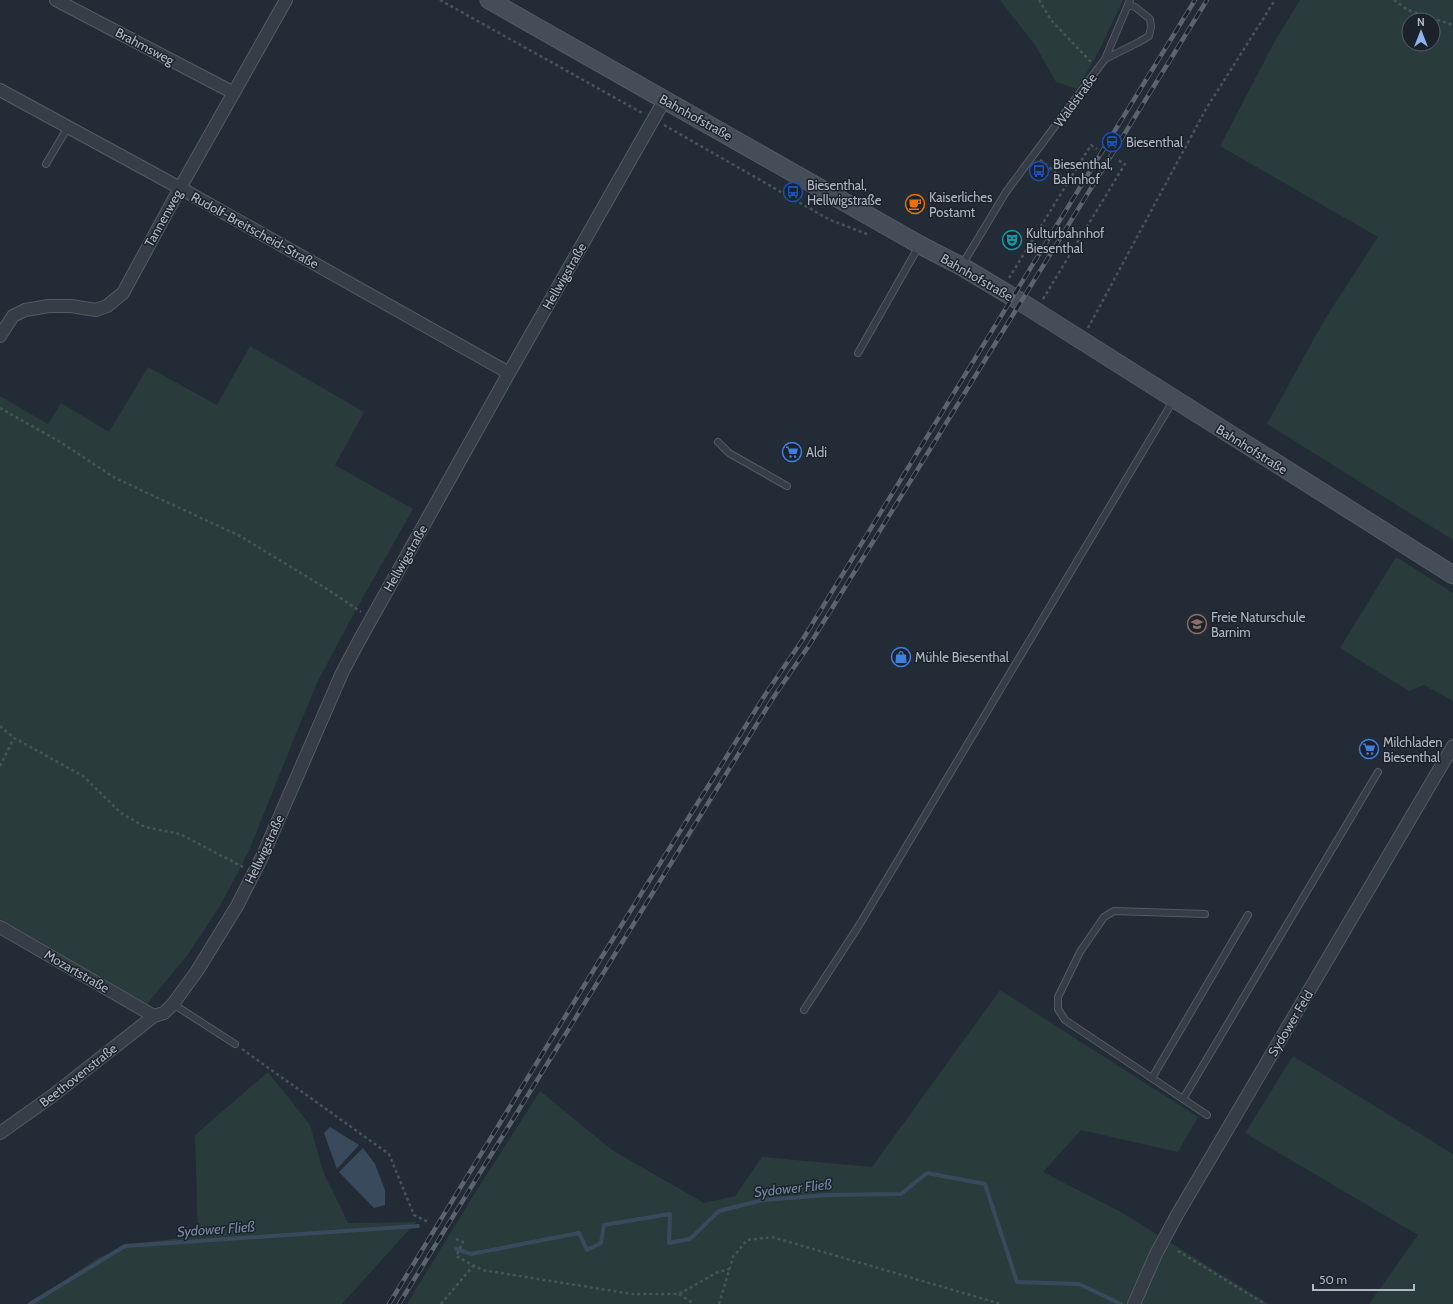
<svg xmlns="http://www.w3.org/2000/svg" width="1453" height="1304" font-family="Cabin,sans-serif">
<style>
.green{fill:#293b3b;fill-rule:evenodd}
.water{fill:#3a4a5d}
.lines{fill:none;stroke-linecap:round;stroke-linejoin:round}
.stream{stroke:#3a4a5d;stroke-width:4}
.service-casing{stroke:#545b64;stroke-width:8}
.minor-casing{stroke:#545b64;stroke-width:14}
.secondary-casing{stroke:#545b64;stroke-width:19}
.path{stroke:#465658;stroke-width:2.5;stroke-dasharray:3 3;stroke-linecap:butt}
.service{stroke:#363d46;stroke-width:6}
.minor{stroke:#363d46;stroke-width:12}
.secondary{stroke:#454d59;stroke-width:17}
.rail-casing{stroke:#5b646f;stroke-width:4.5}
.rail{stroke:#1c222b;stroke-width:3;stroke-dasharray:9;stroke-linecap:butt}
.labels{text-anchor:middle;stroke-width:3;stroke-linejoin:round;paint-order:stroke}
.street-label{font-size:13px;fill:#b1b8c3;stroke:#1c222b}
.poi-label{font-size:13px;fill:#b1b8c3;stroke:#1c222b;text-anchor:start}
.water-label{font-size:14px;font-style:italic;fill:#758aa3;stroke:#1c222b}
</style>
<rect width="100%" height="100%" fill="#232c36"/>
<path class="green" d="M 1000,0 L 1123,0 L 1098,53 L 1077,89 L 1056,82 L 1035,45 Z
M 1300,0 L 1453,0 L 1453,540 L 1267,424 L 1325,319 L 1378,237 L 1220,146 L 1275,41 ZM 1409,20 L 1433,20 L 1433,44 L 1409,44 Z
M 250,346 L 364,412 L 335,465 L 413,509 L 353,615 L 317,683 L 293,741 L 248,853 L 221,904 L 189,953 L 147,1004 L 0,919 L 0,396 L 48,424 L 61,403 L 109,432 L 148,367 L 217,405 Z
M 1396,557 L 1453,593 L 1453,701 L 1424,685 L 1409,691 L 1340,648 Z
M 1000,990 L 1198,1117 L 1178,1152 L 1081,1130 L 1043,1172 L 1121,1212 L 1269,1304 L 407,1304 L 473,1196 L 540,1091 L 612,1150 L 704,1203 L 735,1196 L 762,1157 L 872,1167 Z
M 1293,1056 L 1453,1154 L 1453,1304 L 1369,1304 L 1418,1235 L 1245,1133 Z
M 268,1072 L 310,1125 L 323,1171 L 348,1223 L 416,1222 L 342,1304 L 29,1304 L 98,1258 L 132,1244 L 198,1236 L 195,1135 Z"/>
<path class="water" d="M 330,1127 L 359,1145 L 337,1169 L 324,1133 Z
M 363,1148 L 375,1164 L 385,1190 L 385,1205 L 374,1208 L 339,1172 Z"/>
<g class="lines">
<path class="stream" d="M 456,1249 L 471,1254 L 579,1233 L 587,1250 L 601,1243 L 604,1225 L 670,1214 L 669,1243 L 690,1239 L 719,1211 L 763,1200 L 828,1195 L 901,1194 L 927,1173 L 985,1184 L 1017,1282 L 1079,1284 L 1121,1304
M 30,1304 L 125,1246 L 418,1226"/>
<g class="service-casing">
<path id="service" d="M 1105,59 L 1139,42 L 1149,36 L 1151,27 L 1150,19 L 1135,7 L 1128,5
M 46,164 L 68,127
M 962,265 L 1006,192 L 1105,59 L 1130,0
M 858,353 L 919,246
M 718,442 L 729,453 L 787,486
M 1205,914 L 1114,911 L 1104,917 L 1080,952 L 1058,997 L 1058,1009 L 1065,1020 L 1207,1115
M 173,1004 L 235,1044
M 804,1010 L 858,927 L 1173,401
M 1152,1078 L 1248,915
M 1183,1099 L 1378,772"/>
</g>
<g class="minor-casing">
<path id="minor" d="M 56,0 L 234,93
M 0,90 L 180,188 L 509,373
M 0,336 L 13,316 L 25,310 L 49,306 L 71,306 L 96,310 L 107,306 L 123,293 L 180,188 L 286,0
M 0,927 L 154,1016
M 0,1133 L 52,1096 L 154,1016 L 164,1013 L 173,1004 L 197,971 L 237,906 L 263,855 L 342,673 L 360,639 L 509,373 L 665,99
M 1134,1304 L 1156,1254 L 1177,1215 L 1453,746"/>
</g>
<g class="secondary-casing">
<path id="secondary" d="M 489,0 L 920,245 L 961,266 L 1021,302 L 1453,575"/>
</g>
<path class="path" d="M 440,0 L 644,114
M 1039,0 L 1051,20 L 1092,63
M 1394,0 L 1408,10 L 1453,25
M 664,125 L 830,220 L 867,234
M 1040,160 L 1056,173 L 1069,181
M 1009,278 L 1091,145 L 1097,149
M 1043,299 L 1125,164 L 1116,159
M 1088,328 L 1206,109 L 1275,0
M 0,408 L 62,443 L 115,478 L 240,536 L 327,589 L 361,612
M 0,726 L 14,738 L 83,776 L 121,813 L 145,827 L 180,834 L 243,867
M 0,766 L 14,738
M 242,1049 L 389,1154 L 414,1215 L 428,1222
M 456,1239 L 463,1242 L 456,1256 L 482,1270 L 632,1294 L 679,1294 L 716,1273 L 729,1269
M 1178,1251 L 1265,1304
M 679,1294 L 694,1304
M 441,1304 L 473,1266
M 719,1304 L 733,1257 L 747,1240 L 772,1237 L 1001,1304"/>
<use href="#service" class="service"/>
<use href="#minor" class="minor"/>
<use href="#secondary" class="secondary"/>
<g class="rail-casing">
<path id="rail" d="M 389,1304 L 598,963 L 765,695 L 803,639 L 1195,0
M 399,1304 L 773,698 L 810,644 L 1207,0"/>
</g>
<use href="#rail" class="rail"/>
</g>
<defs>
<g id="station-ring" transform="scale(1)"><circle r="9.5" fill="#1c222b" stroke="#1a4fb4" stroke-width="1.5"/><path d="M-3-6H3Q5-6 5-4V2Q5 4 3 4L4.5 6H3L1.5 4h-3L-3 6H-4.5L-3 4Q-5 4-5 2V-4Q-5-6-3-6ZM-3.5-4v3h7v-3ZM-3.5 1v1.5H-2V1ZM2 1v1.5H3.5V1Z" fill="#1a4fb4"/></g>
<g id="bus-ring" transform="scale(1)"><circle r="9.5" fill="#1c222b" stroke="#1a4fb4" stroke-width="1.5"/><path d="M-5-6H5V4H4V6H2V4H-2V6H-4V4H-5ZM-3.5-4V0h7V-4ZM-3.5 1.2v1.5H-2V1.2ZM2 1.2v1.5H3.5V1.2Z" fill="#1a4fb4"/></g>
<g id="cafe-ring" transform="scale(1)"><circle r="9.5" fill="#1c222b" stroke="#e8710a" stroke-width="1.5"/><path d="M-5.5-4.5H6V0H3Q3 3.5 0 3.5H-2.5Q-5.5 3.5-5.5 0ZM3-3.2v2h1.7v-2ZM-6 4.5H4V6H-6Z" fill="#e8710a"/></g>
<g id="theatre-ring" transform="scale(1)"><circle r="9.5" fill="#1c222b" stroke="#0f9aa8" stroke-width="1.5"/><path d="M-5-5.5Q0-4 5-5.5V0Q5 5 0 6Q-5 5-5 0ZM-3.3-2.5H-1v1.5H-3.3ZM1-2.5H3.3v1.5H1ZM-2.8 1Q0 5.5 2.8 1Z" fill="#0f9aa8"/></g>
<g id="supermarket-ring" transform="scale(1)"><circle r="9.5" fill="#1c222b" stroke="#3f7fe0" stroke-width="1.5"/><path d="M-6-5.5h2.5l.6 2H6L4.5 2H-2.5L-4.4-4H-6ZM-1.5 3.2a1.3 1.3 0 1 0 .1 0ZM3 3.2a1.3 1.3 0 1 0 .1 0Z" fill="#3f7fe0"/></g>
<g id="school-ring" transform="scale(1)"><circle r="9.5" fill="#1c222b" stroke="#8d6e63" stroke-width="1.5"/><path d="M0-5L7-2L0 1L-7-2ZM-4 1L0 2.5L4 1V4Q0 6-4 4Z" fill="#8d6e63"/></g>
<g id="shop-ring" transform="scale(1)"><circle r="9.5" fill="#1c222b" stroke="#3f7fe0" stroke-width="1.5"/><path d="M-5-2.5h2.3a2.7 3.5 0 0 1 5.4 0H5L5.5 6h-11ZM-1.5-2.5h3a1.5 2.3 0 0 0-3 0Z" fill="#3f7fe0"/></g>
</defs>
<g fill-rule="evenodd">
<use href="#station-ring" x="1112" y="142"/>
<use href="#bus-ring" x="1039" y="171"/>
<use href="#bus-ring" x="793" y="192"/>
<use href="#cafe-ring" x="915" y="204"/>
<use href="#theatre-ring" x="1012" y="240"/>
<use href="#supermarket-ring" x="792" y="452"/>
<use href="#school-ring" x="1197" y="624"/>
<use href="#shop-ring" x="901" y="657"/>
<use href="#supermarket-ring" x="1369" y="749"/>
</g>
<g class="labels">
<g class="street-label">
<text transform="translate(145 46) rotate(28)" y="5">Brahmsweg</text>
<text transform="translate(1075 100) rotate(-54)" y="5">Waldstraße</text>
<text transform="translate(696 117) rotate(29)" y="5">Bahnhofstraße</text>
<text transform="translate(163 218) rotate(-61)" y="5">Tannenweg</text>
<text transform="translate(255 230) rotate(29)" y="5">Rudolf-Breitscheid-Straße</text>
<text transform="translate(564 276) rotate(-60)" y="5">Hellwigstraße</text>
<text transform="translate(977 277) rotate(30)" y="5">Bahnhofstraße</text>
<text transform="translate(1252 449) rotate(32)" y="5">Bahnhofstraße</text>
<text transform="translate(405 558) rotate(-60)" y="5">Hellwigstraße</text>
<text transform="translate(264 849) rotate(-65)" y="5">Hellwigstraße</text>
<text transform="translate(77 971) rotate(30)" y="5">Mozartstraße</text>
<text transform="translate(1290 1023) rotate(-59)" y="5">Sydower Feld</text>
<text transform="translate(78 1075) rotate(-38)" y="5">Beethovenstraße</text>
</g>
<g class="poi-label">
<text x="1126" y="147">Biesenthal</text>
<text x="1053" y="169">Biesenthal,<tspan x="1053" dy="15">Bahnhof</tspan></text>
<text x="807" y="190">Biesenthal,<tspan x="807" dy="15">Hellwigstraße</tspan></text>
<text x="929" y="202">Kaiserliches<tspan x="929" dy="15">Postamt</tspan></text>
<text x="1026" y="238">Kulturbahnhof<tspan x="1026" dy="15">Biesenthal</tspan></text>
<text x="806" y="457">Aldi</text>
<text x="1211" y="622">Freie Naturschule<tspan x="1211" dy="15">Barnim</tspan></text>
<text x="915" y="662">Mühle Biesenthal</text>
<text x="1383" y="747">Milchladen<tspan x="1383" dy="15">Biesenthal</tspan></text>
</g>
<g class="water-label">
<text transform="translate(793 1188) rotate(-6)" y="5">Sydower Fließ</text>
<text transform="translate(216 1229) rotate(-4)" y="5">Sydower Fließ</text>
</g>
</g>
<g transform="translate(1421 32)"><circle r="19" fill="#1c222b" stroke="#585e68"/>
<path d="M0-3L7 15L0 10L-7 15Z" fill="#8eb4eb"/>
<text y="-6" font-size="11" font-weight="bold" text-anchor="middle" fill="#b1b8c3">N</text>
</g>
<path d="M1313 1284v6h101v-6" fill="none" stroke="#b1b8c3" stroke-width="2"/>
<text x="1319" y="1284" font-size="12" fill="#b1b8c3" stroke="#1c222b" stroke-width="3" paint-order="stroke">50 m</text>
</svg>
